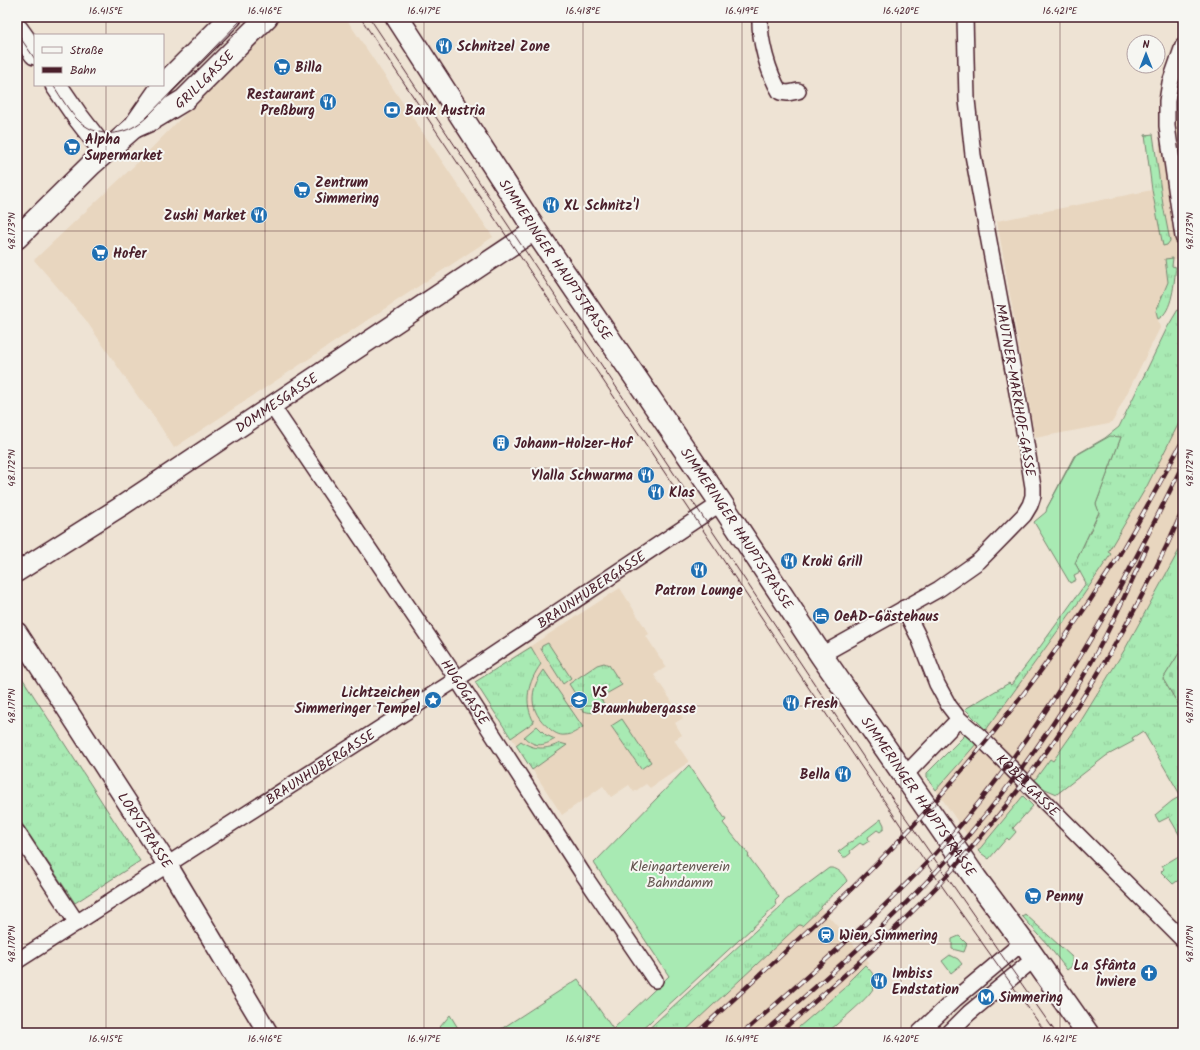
<svg xmlns="http://www.w3.org/2000/svg" width="1200" height="1050" font-family="Kalam,sans-serif">
<style>
.built{fill:#e8d6bf}
.grass{fill:url(#grass-tufts);stroke:#79846f}
.cemetery{fill:url(#cemetery-stones);stroke:#79846f}
.garden{fill:#a8eab3;stroke:#79846f}
.lines{fill:none;stroke-linecap:round;stroke-linejoin:round}
.minor-casing{stroke:#4a1f2b;stroke-width:18}
.tertiary-casing{stroke:#4a1f2b;stroke-width:22}
.secondary-casing{stroke:#4a1f2b;stroke-width:24}
.primary-casing{stroke:#4a1f2b;stroke-width:25}
.minor{stroke:#f6f6f2;stroke-width:15}
.tertiary{stroke:#f6f6f2;stroke-width:19}
.secondary{stroke:#f6f6f2;stroke-width:21}
.primary{stroke:#f6f6f2;stroke-width:22}
.tram{stroke:#4a1f2b;stroke-width:1}
.rail-casing{stroke:#4a1f2b;stroke-width:4.5}
.rail{stroke:#f6f6f2;stroke-width:3;stroke-dasharray:9;stroke-linecap:butt}
.ticks{fill:none;stroke:#4a1f2b;stroke-width:1;stroke-opacity:0.45}
.labels{text-anchor:middle;stroke-width:4;stroke-linejoin:round;paint-order:stroke}
.poi-label{font-size:14px;font-weight:bold;fill:#4a1f2b;stroke:#f6f6f2;text-anchor:start}
.street-label{font-size:14px;fill:#4a1f2b;stroke:#f6f6f2}
.park-label{font-size:14px;fill:#62524d;stroke:#f6f6f2}
.neatline{fill:none;stroke:#4a1f2b;stroke-width:1.5}
.ticks-label{font-size:10px;text-anchor:middle;fill:#4a1f2b}
</style>
<defs>
<pattern id="grass-tufts" width="24" height="20" patternUnits="userSpaceOnUse"><rect width="24" height="20" fill="#a8eab3"/><path d="M3 7l-1-3M5 7V3M7 7l1-3M15 17l-1-3M17 17v-4M19 17l1-3" fill="none" stroke="#92c89a"/></pattern>
<pattern id="cemetery-stones" width="16" height="16" patternUnits="userSpaceOnUse"><rect width="16" height="16" fill="#a8eab3"/><path d="M2 7V4a2 2 0 0 1 4 0v3zM10 15v-3a2 2 0 0 1 4 0v3z" fill="#92c89a"/></pattern>
</defs>
<rect width="100%" height="100%" fill="#eee3d4"/>
<filter id="ink" filterUnits="userSpaceOnUse"><feTurbulence type="fractalNoise" baseFrequency=".025" numOctaves="2"/><feDisplacementMap in="SourceGraphic" scale="8" xChannelSelector="R" yChannelSelector="G"/><feConvolveMatrix kernelMatrix="1 2 1 2 8 2 1 2 1" color-interpolation-filters="sRGB"/></filter>
<g filter="url(#ink)">
<path class="built" d="M 280,17 L 345,17 L 493,237 L 174,448 L 153,415 L 139,398 L 85,319 L 34,260 L 136,164 Z
M 1183,46 L 1183,258 L 1165,260 L 1168,282 L 1156,311 L 1160,328 L 1113,421 L 1109,424 L 1035,438 L 997,221 L 1152,190 L 1170,83 Z
M 1183,415 L 1183,543 L 1125,649 L 1079,724 L 1053,761 L 1050,759 L 1034,781 L 986,730 L 1078,603 L 1111,554 L 1108,552 L 1147,486 Z
M 620,588 L 649,634 L 646,636 L 666,667 L 654,675 L 683,718 L 675,723 L 682,735 L 674,740 L 689,762 L 650,788 L 646,784 L 634,792 L 629,785 L 611,797 L 603,786 L 562,815 L 475,682 Z
M 977,743 L 1024,794 L 978,851 L 936,790 Z
M 821,908 L 869,962 L 849,981 L 850,983 L 792,1033 L 683,1033 L 799,925 L 802,926 Z"/>
<path class="grass" d="M 1153,134 L 1163,205 L 1170,241 L 1167,245 L 1163,246 L 1152,190 L 1145,135 Z
M 1173,258 L 1172,266 L 1176,267 C 1174,281 1173,312 1158,319 L 1156,311 L 1168,282 L 1165,259 Z
M 1183,301 L 1183,415 L 1147,486 L 1108,552 L 1111,554 L 1078,603 L 986,730 L 965,709 L 1009,683 L 1011,685 L 1037,651 L 1086,583 L 1075,563 L 1099,513 L 1096,504 L 1121,437 L 1075,456 L 1047,508 L 1074,456 L 1105,438 L 1119,427 L 1167,328 Z
M 1183,543 L 1183,647 L 1163,679 L 1183,712 L 1183,841 L 1169,817 L 1159,822 L 1155,815 L 1172,801 L 1181,796 L 1143,731 L 1132,738 L 1134,741 L 1106,756 L 1057,794 L 1045,789 L 1034,781 L 1050,759 L 1053,761 L 1079,724 L 1125,649 Z
M 548,643 L 571,678 L 563,684 L 541,649 L 542,646 Z
M 531,647 L 541,664 C 528,682 523,702 534,722 L 511,738 L 475,682 Z
M 604,663 L 609,665 L 622,685 L 606,694 L 603,689 L 597,693 L 606,707 C 596,714 586,715 577,706 L 581,703 L 569,684 L 597,665 Z
M 17,670 L 140,861 L 75,903 L 17,816 Z
M 544,670 L 583,727 C 577,731 572,735 565,735 C 559,736 553,732 549,728 C 528,711 529,690 544,670 Z
M 622,719 L 651,762 L 641,769 L 611,726 Z
M 537,726 L 546,735 L 555,739 C 543,747 534,747 524,737 Z
M 965,735 L 977,743 L 936,790 L 927,777 L 927,773 Z
M 521,741 C 533,750 547,750 560,743 L 567,745 L 532,770 L 516,745 Z
M 1023,796 L 1033,806 L 1013,828 L 1016,832 L 1009,840 L 1007,838 L 989,859 L 978,851 Z
M 881,819 L 884,825 L 884,829 L 880,832 L 877,830 L 868,837 L 869,841 L 863,845 L 860,843 L 850,851 L 851,853 L 846,857 L 843,857 L 838,852 Z
M 1177,857 L 1180,858 L 1183,862 L 1183,877 L 1173,884 L 1161,872 L 1164,869 L 1162,866 Z
M 829,868 C 837,867 844,874 847,881 L 834,894 L 833,894 L 821,907 L 821,908 L 802,926 L 799,925 L 683,1033 L 644,1033 L 755,931 L 780,908 L 785,901 Z
M 1025,914 L 1072,957 L 1072,966 L 1067,970 L 1047,944 L 1022,916 Z
M 959,936 L 967,944 L 964,952 L 952,949 L 952,939 Z
M 950,955 L 958,959 L 962,964 L 951,973 L 942,961 Z
M 865,965 C 871,971 876,976 875,984 C 874,995 836,1024 827,1033 L 792,1033 L 850,983 L 849,981 Z"/>
<path class="cemetery" d="M 1183,647 L 1183,712 L 1163,679 Z"/>
<path class="garden" d="M 1110,436 L 1121,437 L 1096,504 L 1099,512 L 1075,563 L 1080,572 L 1074,575 L 1076,580 L 1070,583 L 1034,522 L 1046,512 L 1047,508 L 1075,456 Z
M 689,765 L 726,820 L 723,823 L 749,855 L 748,856 L 779,897 L 775,901 L 776,906 L 638,1033 L 495,1033 L 578,979 L 613,1029 L 669,976 L 594,863 Z
M 450,1015 L 461,1033 L 435,1033 Z"/>
<g class="lines">
<g class="minor-casing">
<g id="minor">
<path d="M 760,17 C 759,39 768,73 780,92 L 788,93 L 798,91"/>
<path d="M 1183,46 L 1170,83 L 1167,101 L 1167,126 L 1183,237"/>
<path id="s1" d="M 272,406 L 457,679 L 583,874 L 655,980"/>
<path id="s2" d="M 904,608 L 919,638 L 937,684 L 949,706 L 959,719 L 979,736 L 1183,940"/>
<path d="M 821,655 L 939,589 L 979,561 L 1024,515 L 1030,505 L 1033,496 L 1033,487 L 1022,419 L 973,155 L 967,100 L 965,17"/>
<path d="M 904,776 L 959,719"/>
<path d="M 17,832 L 77,923"/>
<path id="s3" d="M 17,961 L 457,679 L 721,503"/>
<path d="M 919,1033 L 955,999 L 1023,942"/>
<path d="M 949,1033 L 969,1013 L 1034,959"/>
</g>
</g>
<g class="tertiary-casing">
<g id="tertiary">
<path id="s4" d="M 17,572 L 120,507 L 535,230"/>
<path id="s5" d="M 17,632 L 167,864 L 268,1033"/>
</g>
</g>
<g class="secondary-casing">
<g id="secondary">
<path d="M 17,29 L 35,54"/>
<path d="M 56,85 L 78,117 L 105,152"/>
<path d="M 163,85 L 231,17"/>
<path id="s6" d="M 135,127 L 151,120 L 184,100 L 267,17"/>
<path d="M 17,238 L 92,164 L 133,128 L 163,85"/>
</g>
</g>
<g class="primary-casing">
<g id="primary">
<path id="s7" d="M 397,17 L 535,230 L 721,503 L 821,655 L 976,879 L 1023,942 L 1087,1033"/>
</g>
</g>
<use href="#minor" class="minor"/>
<use href="#tertiary" class="tertiary"/>
<use href="#secondary" class="secondary"/>
<use href="#primary" class="primary"/>
<path class="tram" d="M 360,17 L 899,823 L 944,889 L 1046,1033
M 369,17 L 866,761 L 1056,1033
M 17,33 L 35,59
M 53,85 C 61,97 69,112 80,122 C 101,140 128,135 147,117 L 244,17"/>
<g class="rail-casing">
<path id="rail" d="M 697,1033 C 769,966 843,901 910,829 C 986,747 1055,657 1115,562 C 1139,522 1161,481 1183,440
M 743,1033 C 812,972 883,912 945,843 C 1044,731 1118,599 1183,464
M 763,1033 C 826,978 890,923 946,861 C 995,806 1040,747 1078,685 C 1105,641 1126,594 1147,547
M 779,1033 C 838,981 899,929 952,870 C 1048,763 1125,642 1183,510"/>
</g>
<use href="#rail" class="rail"/>
</g>
</g>
<path class="ticks" d="M 106,17 L 106,35M 265,17 L 265,1033M 424,17 L 424,1033M 583,17 L 583,1033M 742,17 L 742,1033M 901,17 L 901,1033M 1060,17 L 1060,1033M 106,85 L 106,1033M 17,231 L 1183,231M 17,468 L 1183,468M 17,706 L 1183,706M 17,944 L 1183,944"/>
<defs>
<g id="restaurant-disc" transform="scale(0.9)"><circle r="9.5" fill="#1f6fb2" stroke="#f6f6f2"/><path d="M-5-6h1v4h1v-4h1v4h1v-4h1v5L-1.5 .5V6h-2V.5L-5-1ZM5-6V6H3V1.5H1.5Q1.5-4 5-6Z" fill="#fff"/></g>
<g id="supermarket-disc" transform="scale(0.9)"><circle r="9.5" fill="#1f6fb2" stroke="#f6f6f2"/><path d="M-6-5.5h2.5l.6 2H6L4.5 2H-2.5L-4.4-4H-6ZM-1.5 3.2a1.3 1.3 0 1 0 .1 0ZM3 3.2a1.3 1.3 0 1 0 .1 0Z" fill="#fff"/></g>
<g id="bank-disc" transform="scale(0.9)"><circle r="9.5" fill="#1f6fb2" stroke="#f6f6f2"/><path d="M-6-4H6V4H-6ZM0-2.3a2.3 2.3 0 1 0 0 4.6a2.3 2.3 0 1 0 0-4.6Z" fill="#fff"/></g>
<g id="building-disc" transform="scale(0.9)"><circle r="9.5" fill="#1f6fb2" stroke="#f6f6f2"/><path d="M-4-6H4V6H1V3H-1V6H-4ZM-2.5-4.3h1.7v1.8h-1.7ZM.8-4.3h1.7v1.8H.8ZM-2.5-1h1.7V.8h-1.7ZM.8-1h1.7V.8H.8Z" fill="#fff"/></g>
<g id="hotel-disc" transform="scale(0.9)"><circle r="9.5" fill="#1f6fb2" stroke="#f6f6f2"/><path d="M-6-4.5h1.5V1H6V5H4.5V3h-9V5H-6ZM-4 0a1.8 1.8 0 1 1 3.6 0ZM.5 0V-2.5h3Q6-2.5 6 0Z" fill="#fff"/></g>
<g id="sight-disc" transform="scale(0.9)"><circle r="9.5" fill="#1f6fb2" stroke="#f6f6f2"/><path d="M0-6L1.8-2.2L6-1.7L2.9 1.2L3.7 5.4L0 3.3L-3.7 5.4L-2.9 1.2L-6-1.7L-1.8-2.2Z" fill="#fff"/></g>
<g id="school-disc" transform="scale(0.9)"><circle r="9.5" fill="#1f6fb2" stroke="#f6f6f2"/><path d="M0-5L7-2L0 1L-7-2ZM-4 1L0 2.5L4 1V4Q0 6-4 4Z" fill="#fff"/></g>
<g id="station-disc" transform="scale(0.9)"><circle r="9.5" fill="#1f6fb2" stroke="#f6f6f2"/><path d="M-3-6H3Q5-6 5-4V2Q5 4 3 4L4.5 6H3L1.5 4h-3L-3 6H-4.5L-3 4Q-5 4-5 2V-4Q-5-6-3-6ZM-3.5-4v3h7v-3ZM-3.5 1v1.5H-2V1ZM2 1v1.5H3.5V1Z" fill="#fff"/></g>
<g id="church-disc" transform="scale(0.9)"><circle r="9.5" fill="#1f6fb2" stroke="#f6f6f2"/><path d="M-1.2-6h2.4v3.5h3.3v2.4h-3.3V6h-2.4V-.1h-3.3v-2.4h3.3Z" fill="#fff"/></g>
<g id="metro-disc" transform="scale(0.9)"><circle r="9.5" fill="#1f6fb2" stroke="#f6f6f2"/><path d="M-5.5 5V-5H-3L0 0L3-5H5.5V5H3V-.5L0 4L-3-.5V5Z" fill="#fff"/></g>
</defs>
<g fill-rule="evenodd">
<use href="#restaurant-disc" x="444" y="46"/>
<use href="#supermarket-disc" x="282" y="67"/>
<use href="#restaurant-disc" x="328" y="102"/>
<use href="#bank-disc" x="392" y="110"/>
<use href="#supermarket-disc" x="72" y="147"/>
<use href="#supermarket-disc" x="302" y="190"/>
<use href="#restaurant-disc" x="551" y="205"/>
<use href="#restaurant-disc" x="259" y="215"/>
<use href="#supermarket-disc" x="100" y="253"/>
<use href="#building-disc" x="501" y="443"/>
<use href="#restaurant-disc" x="646" y="475"/>
<use href="#restaurant-disc" x="656" y="492"/>
<use href="#restaurant-disc" x="789" y="561"/>
<use href="#restaurant-disc" x="699" y="570"/>
<use href="#hotel-disc" x="821" y="616"/>
<use href="#sight-disc" x="433" y="700"/>
<use href="#school-disc" x="579" y="700"/>
<use href="#restaurant-disc" x="791" y="703"/>
<use href="#restaurant-disc" x="843" y="774"/>
<use href="#supermarket-disc" x="1033" y="896"/>
<use href="#station-disc" x="826" y="935"/>
<use href="#church-disc" x="1149" y="973"/>
<use href="#restaurant-disc" x="879" y="981"/>
<use href="#metro-disc" x="986" y="997"/>
</g>
<g class="labels">
<g class="poi-label">
<text x="457" y="51">Schnitzel Zone</text>
<text x="295" y="72">Billa</text>
<text x="315" y="99" text-anchor="end">Restaurant<tspan x="315" dy="16">Preßburg</tspan></text>
<text x="405" y="115">Bank Austria</text>
<text x="85" y="144">Alpha<tspan x="85" dy="16">Supermarket</tspan></text>
<text x="315" y="187">Zentrum<tspan x="315" dy="16">Simmering</tspan></text>
<text x="564" y="210">XL Schnitz'l</text>
<text x="246" y="220" text-anchor="end">Zushi Market</text>
<text x="113" y="258">Hofer</text>
<text x="514" y="448">Johann-Holzer-Hof</text>
<text x="633" y="480" text-anchor="end">Ylalla Schwarma</text>
<text x="669" y="497">Klas</text>
<text x="802" y="566">Kroki Grill</text>
<text x="699" y="595" text-anchor="middle">Patron Lounge</text>
<text x="834" y="621">OeAD-Gästehaus</text>
<text x="420" y="697" text-anchor="end">Lichtzeichen<tspan x="420" dy="16">Simmeringer Tempel</tspan></text>
<text x="592" y="697">VS<tspan x="592" dy="16">Braunhubergasse</tspan></text>
<text x="804" y="708">Fresh</text>
<text x="830" y="779" text-anchor="end">Bella</text>
<text x="1046" y="901">Penny</text>
<text x="839" y="940">Wien Simmering</text>
<text x="1136" y="970" text-anchor="end">La Sfânta<tspan x="1136" dy="16">Înviere</tspan></text>
<text x="892" y="978">Imbiss<tspan x="892" dy="16">Endstation</tspan></text>
<text x="999" y="1002">Simmering</text>
</g>
<g class="street-label">
<text dy="5" stroke="none"><textPath href="#s6" startOffset="85">GRILLGASSE</textPath></text>
<text dy="5" stroke="none"><textPath href="#s7" startOffset="290">SIMMERINGER HAUPTSTRASSE</textPath></text>
<text transform="translate(1016 390) rotate(80)" y="5">MAUTNER-MARKHOF-GASSE</text>
<text dy="5" stroke="none"><textPath href="#s4" startOffset="310">DOMMESGASSE</textPath></text>
<text dy="5" stroke="none"><textPath href="#s7" startOffset="614">SIMMERINGER HAUPTSTRASSE</textPath></text>
<text dy="5" stroke="none"><textPath href="#s3" startOffset="684">BRAUNHUBERGASSE</textPath></text>
<text dy="5" stroke="none"><textPath href="#s1" startOffset="345">HUGOGASSE</textPath></text>
<text dy="5" stroke="none"><textPath href="#s3" startOffset="360">BRAUNHUBERGASSE</textPath></text>
<text dy="5" stroke="none"><textPath href="#s2" startOffset="220">KOBELGASSE</textPath></text>
<text dy="5" stroke="none"><textPath href="#s7" startOffset="938">SIMMERINGER HAUPTSTRASSE</textPath></text>
<text dy="5" stroke="none"><textPath href="#s5" startOffset="236">LORYSTRASSE</textPath></text>
</g>
<g class="park-label">
<text x="680" y="871">Kleingartenverein<tspan x="680" dy="16">Bahndamm</tspan></text>
</g>
</g>
<rect width="1200" height="1050" fill="none" stroke="#f6f6f2" stroke-width="44"/>
<rect x="34" y="34" width="130" height="52" fill="#f6f6f2" stroke="#b1a0a2"/>
<rect x="42" y="47" width="20" height="6" fill="#f6f6f2" stroke="#b1a0a2"/>
<text x="70" y="54" font-size="12" fill="#4a1f2b">Straße</text>
<rect x="42" y="67" width="20" height="6" fill="#4a1f2b" stroke="#b1a0a2"/>
<text x="70" y="74" font-size="12" fill="#4a1f2b">Bahn</text>
<g transform="translate(1146 54)"><circle r="19" fill="#f6f6f2" stroke="#b1a0a2"/>
<path d="M0-3L7 15L0 10L-7 15Z" fill="#1f6fb2"/>
<text y="-6" font-size="11" font-weight="bold" text-anchor="middle" fill="#4a1f2b">N</text>
</g>
<rect x="22" y="22" width="1156" height="1006" class="neatline"/>
<g class="ticks-label">
<text x="106" y="14">16.415°E</text>
<text x="265" y="14">16.416°E</text>
<text x="424" y="14">16.417°E</text>
<text x="583" y="14">16.418°E</text>
<text x="742" y="14">16.419°E</text>
<text x="901" y="14">16.420°E</text>
<text x="1060" y="14">16.421°E</text>
<text transform="translate(11 231) rotate(-90)" y="4">48.173°N</text>
<text transform="translate(1189 231) rotate(-90)" y="4">48.173°N</text>
<text transform="translate(11 468) rotate(-90)" y="4">48.172°N</text>
<text transform="translate(1189 468) rotate(-90)" y="4">48.172°N</text>
<text transform="translate(11 706) rotate(-90)" y="4">48.171°N</text>
<text transform="translate(1189 706) rotate(-90)" y="4">48.171°N</text>
<text transform="translate(11 944) rotate(-90)" y="4">48.170°N</text>
<text transform="translate(1189 944) rotate(-90)" y="4">48.170°N</text>
<text x="106" y="1042">16.415°E</text>
<text x="265" y="1042">16.416°E</text>
<text x="424" y="1042">16.417°E</text>
<text x="583" y="1042">16.418°E</text>
<text x="742" y="1042">16.419°E</text>
<text x="901" y="1042">16.420°E</text>
<text x="1060" y="1042">16.421°E</text>
</g>
</svg>
